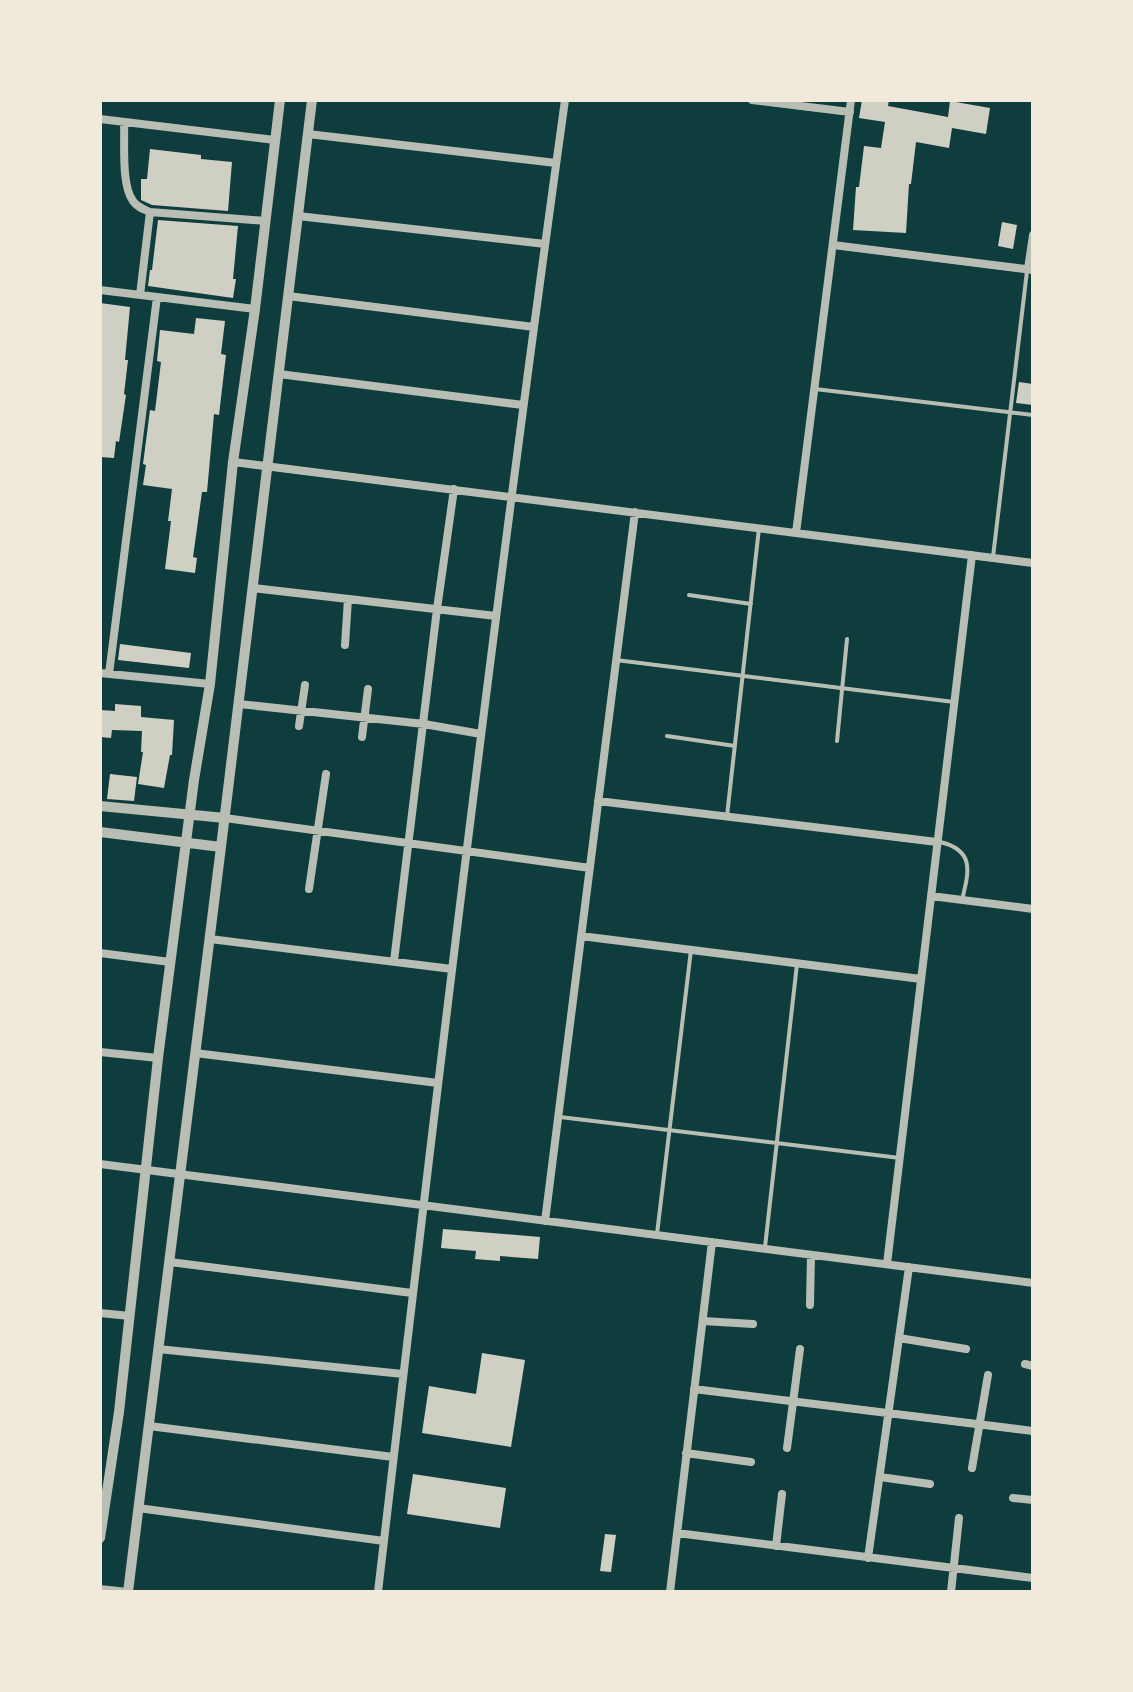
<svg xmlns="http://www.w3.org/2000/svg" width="1133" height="1692" font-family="'Alegreya Sans',sans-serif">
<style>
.building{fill:#cfcfc3}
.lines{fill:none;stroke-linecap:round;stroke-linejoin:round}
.service{stroke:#b8beb3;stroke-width:4}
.minor{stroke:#b8beb3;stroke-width:8}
.tertiary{stroke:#b8beb3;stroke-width:10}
</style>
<rect width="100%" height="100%" fill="#0f3d3e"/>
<path class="building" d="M 862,100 L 889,100 L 888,106 L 948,117 L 950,101 L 990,108 L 986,134 L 952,128 L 949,148 L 916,142 L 911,184 L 909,184 L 906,233 L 853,230 L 856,187 L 859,187 L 864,146 L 881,148 L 885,122 L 859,118 Z
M 150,149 L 201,155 L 201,159 L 232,162 L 228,211 L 152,205 L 141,200 L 141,179 L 147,179 Z
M 158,220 L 238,226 L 233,279 L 236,279 L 233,298 L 148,286 L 150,270 L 152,270 Z
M 1002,222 L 1017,225 L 1013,249 L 998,246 Z
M 100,303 L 130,307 L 125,360 L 128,360 L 124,394 L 126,395 L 119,442 L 116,441 L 114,458 L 100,457 Z
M 196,318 L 225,321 L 221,354 L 226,355 L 219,415 L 214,414 L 207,492 L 202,492 L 193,557 L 197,558 L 195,573 L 165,569 L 171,521 L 168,521 L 172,489 L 143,485 L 146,465 L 143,464 L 150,410 L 155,411 L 161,362 L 157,361 L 160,330 L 194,334 Z
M 1019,382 L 1033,384 L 1033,405 L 1016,403 Z
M 120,644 L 191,653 L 189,668 L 118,660 Z
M 115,704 L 141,706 L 141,717 L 174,720 L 172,755 L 170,755 L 164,788 L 138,784 L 143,752 L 141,752 L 142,731 L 112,730 L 111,738 L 100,737 L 100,710 L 115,711 Z
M 110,774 L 137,777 L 134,801 L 107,799 Z
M 443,1229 L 540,1237 L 538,1259 L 500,1256 L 500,1261 L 475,1259 L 476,1251 L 441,1248 Z
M 482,1353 L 525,1360 L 511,1447 L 422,1433 L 429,1386 L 476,1394 Z
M 413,1474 L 506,1488 L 500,1528 L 407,1514 Z
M 605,1534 L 616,1535 L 611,1572 L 600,1571 Z"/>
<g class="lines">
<path class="service" d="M 815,389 L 1033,415
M 993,557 L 1027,271
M 689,595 L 751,604
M 616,660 L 954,702
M 667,736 L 735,746
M 837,741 L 847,639
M 727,816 L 759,528
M 940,842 C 975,850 969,872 962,900
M 560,1117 L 900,1158
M 657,1234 L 691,950
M 765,1247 L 797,964"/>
<path class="minor" d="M 752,100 L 850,112
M 100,119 L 275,140
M 124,122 C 125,143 121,185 133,201 C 137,207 143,209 150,212 L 266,221
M 308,134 L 556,163
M 298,216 L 545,244
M 833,245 L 1033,270
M 1028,269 L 1033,235
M 100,290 L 255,309
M 140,295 L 150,212
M 288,296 L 534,327
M 279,374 L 523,405
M 233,462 L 1033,563
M 796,533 L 851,100
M 253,588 L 496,616
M 345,645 L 348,599
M 100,673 L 210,684
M 109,674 L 157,297
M 239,704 L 424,724 L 481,734
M 299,726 L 305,685
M 362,737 L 368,689
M 598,801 L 937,842
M 225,818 L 590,868
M 309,889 L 326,774
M 931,896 L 1033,909
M 581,936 L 921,979
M 210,939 L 452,969
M 100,953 L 170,962
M 394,961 L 437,609 L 454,489
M 100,1052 L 158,1058
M 195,1053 L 438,1083
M 100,1164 L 1033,1283
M 545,1221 L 635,512
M 170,1262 L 412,1293
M 887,1264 L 972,555
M 810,1305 L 811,1255
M 100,1313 L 130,1316
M 703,1321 L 753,1324
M 899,1338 L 966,1349
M 158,1349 L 403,1374
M 1025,1364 L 1033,1366
M 694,1389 L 1033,1431
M 149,1426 L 393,1457
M 787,1448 L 800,1349
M 686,1453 L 751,1462
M 972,1468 L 988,1375
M 880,1477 L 930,1484
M 1013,1498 L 1033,1500
M 138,1508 L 384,1541
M 677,1533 L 1033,1578
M 776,1546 L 782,1494
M 868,1558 L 909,1267
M 100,1589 L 127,1592
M 378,1592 C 436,1094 496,596 565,100
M 670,1592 L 712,1242
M 951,1592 L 959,1518"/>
<path class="tertiary" d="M 100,806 L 225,818
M 100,832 L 221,847
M 100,1538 L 119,1412 L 158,1058 L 194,780 L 210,684 L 233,462 L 255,309 L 280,100
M 128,1592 L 221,847 L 312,100"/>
</g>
<rect width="1133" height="1692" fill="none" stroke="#f1e9da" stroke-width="204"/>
</svg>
